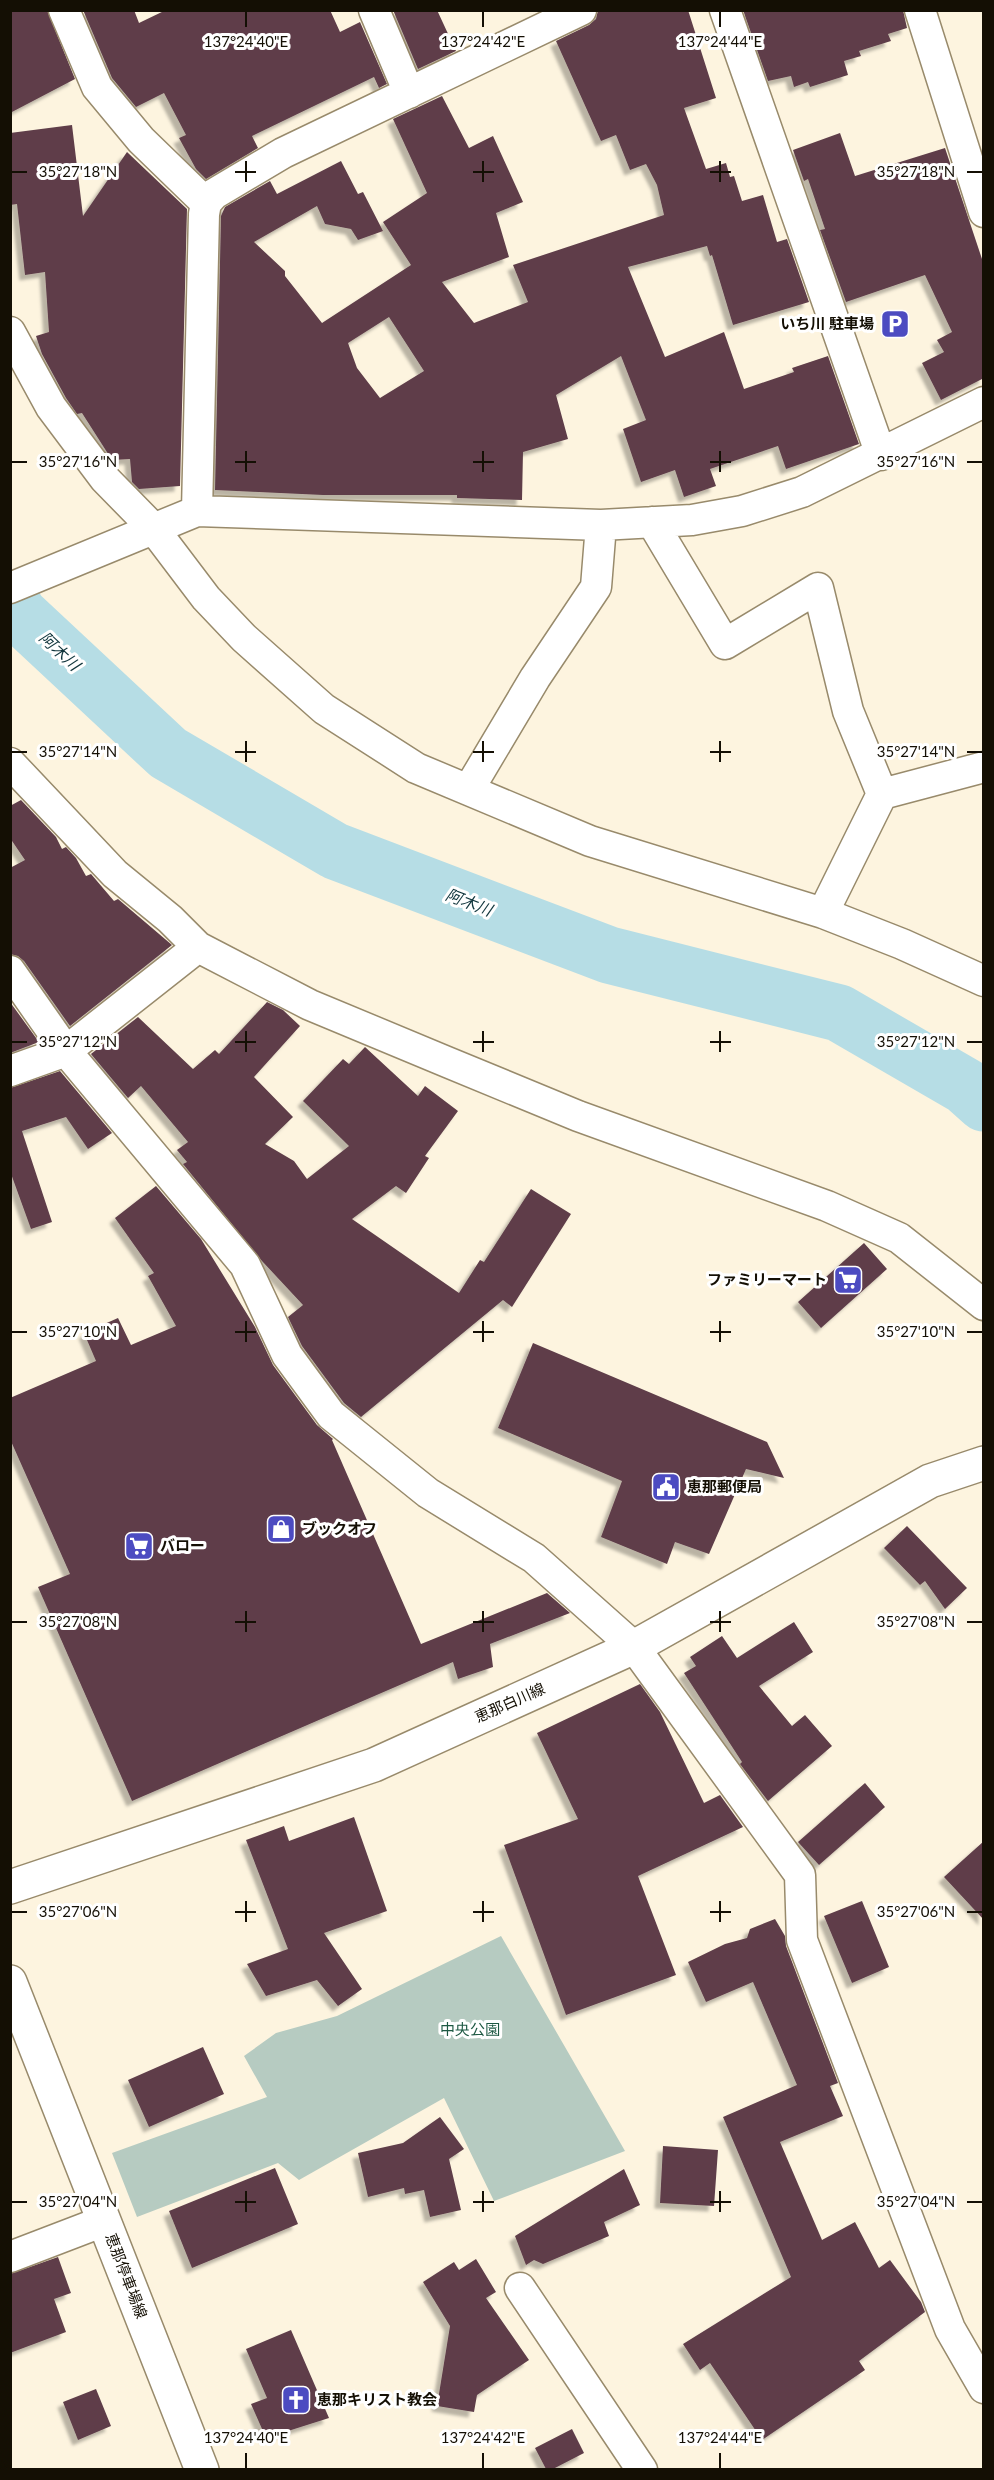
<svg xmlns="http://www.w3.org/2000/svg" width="994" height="2480" font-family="Lato,'Noto Sans JP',sans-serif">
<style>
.green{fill:#b6cbc1}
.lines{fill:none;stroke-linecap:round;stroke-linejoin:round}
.river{stroke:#b6dde5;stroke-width:57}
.building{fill:#5e3e49;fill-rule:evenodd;filter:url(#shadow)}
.minor-casing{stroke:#988a6b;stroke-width:33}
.secondary-casing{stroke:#988a6b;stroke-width:36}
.primary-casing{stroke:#988a6b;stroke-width:36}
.minor{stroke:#fff;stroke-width:30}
.secondary{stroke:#fff;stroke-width:33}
.primary{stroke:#fff;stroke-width:33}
.ticks{fill:none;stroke:#140f04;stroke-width:2}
.labels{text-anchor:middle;stroke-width:6;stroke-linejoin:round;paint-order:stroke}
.poi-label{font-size:15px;font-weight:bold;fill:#140f04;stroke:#fff;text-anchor:start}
.street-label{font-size:15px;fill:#140f04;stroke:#fff}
.park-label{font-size:15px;fill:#1e5943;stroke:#fff}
.water-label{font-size:16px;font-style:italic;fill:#0f343b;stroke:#fff}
.ticks-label{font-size:15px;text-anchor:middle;fill:#140f04;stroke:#fff;stroke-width:6;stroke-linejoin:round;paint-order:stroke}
</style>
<defs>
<filter id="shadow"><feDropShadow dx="-5.5" dy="5.5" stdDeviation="1.5" flood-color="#0004"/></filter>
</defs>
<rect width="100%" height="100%" fill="#fdf4df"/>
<path class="green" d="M 501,1936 L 625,2151 L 494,2201 L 444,2098 L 299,2180 L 278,2163 L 137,2217 L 112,2153 L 267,2097 L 244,2056 L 276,2033 L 337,2016 Z"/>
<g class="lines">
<path class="river" d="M 10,600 L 19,614 L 168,753 L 335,851 L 609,955 L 839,1013 L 965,1086 L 984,1103"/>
</g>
<path class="building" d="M 10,10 L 47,10 L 75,79 L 10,113 Z
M 83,10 L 134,10 L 139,23 L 166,10 L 330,10 L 340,32 L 360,22 L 387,84 L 379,88 L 374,77 L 252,136 L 258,148 L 206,179 L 196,169 L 179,138 L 186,135 L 164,93 L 136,107 L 112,78 Z
M 393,10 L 437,10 L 456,51 L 418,69 Z
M 598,10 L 688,10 L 716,98 L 684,108 L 706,169 L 726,163 L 730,177 L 734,176 L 742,201 L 763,195 L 777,242 L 787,239 L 809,302 L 733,325 L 712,255 L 710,256 L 707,246 L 628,267 L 665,357 L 724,332 L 744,389 L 794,372 L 792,368 L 828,356 L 859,444 L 786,469 L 778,446 L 710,469 L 716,486 L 684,497 L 675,470 L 641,482 L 623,429 L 646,420 L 621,356 L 556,395 L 568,439 L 523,452 L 522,500 L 457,498 L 457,495 L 323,495 L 215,490 L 221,216 L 225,207 L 270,181 L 277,194 L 341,161 L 358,194 L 363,192 L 383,231 L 358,240 L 351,229 L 325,224 L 317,206 L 254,242 L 285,271 L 285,276 L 322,323 L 411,265 L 383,222 L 427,193 L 393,119 L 442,96 L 469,148 L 493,136 L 523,202 L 496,213 L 509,257 L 442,282 L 474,323 L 528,302 L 513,265 L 664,215 L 657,185 L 646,164 L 630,170 L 616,135 L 601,141 L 556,41 L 589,25 L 596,19 ZM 389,317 L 424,371 L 380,398 L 357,368 L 348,343 Z
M 743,10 L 903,10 L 907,28 L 888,34 L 891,41 L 859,51 L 861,56 L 844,61 L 848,75 L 810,87 L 808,82 L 794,87 L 791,76 L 768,81 Z
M 72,125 L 83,216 L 127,152 L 187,209 L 180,486 L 139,489 L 132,482 L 130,459 L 112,460 L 82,413 L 77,414 L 66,398 L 42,354 L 36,336 L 49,332 L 45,272 L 25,275 L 17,204 L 10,205 L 10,133 Z
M 840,133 L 855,176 L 945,148 L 984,265 L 984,378 L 941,400 L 922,363 L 944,352 L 937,340 L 952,332 L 925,275 L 846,302 L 820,230 L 825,229 L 808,179 L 804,181 L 793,150 Z
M 21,800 L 56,837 L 62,849 L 66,847 L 76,858 L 86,876 L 91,874 L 114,901 L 118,899 L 172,945 L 70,1026 L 24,961 L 18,956 L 10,954 L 10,868 L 25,860 L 10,838 L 10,806 Z
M 10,1002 L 39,1042 L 10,1053 Z
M 267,1002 L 283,1010 L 300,1026 L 254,1077 L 293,1117 L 265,1144 L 294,1161 L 307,1179 L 349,1146 L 303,1101 L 343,1059 L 349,1064 L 365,1047 L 418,1096 L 425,1086 L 458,1111 L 425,1156 L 429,1158 L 406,1193 L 396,1186 L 352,1219 L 459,1293 L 480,1260 L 484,1262 L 531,1189 L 571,1214 L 512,1307 L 503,1300 L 361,1417 L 344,1403 L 302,1346 L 288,1317 L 303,1305 L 262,1261 L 183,1164 L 187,1162 L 177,1150 L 188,1142 L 141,1086 L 128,1098 L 91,1054 L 138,1017 L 193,1069 L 215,1050 L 219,1054 Z
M 60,1071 L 112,1133 L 88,1149 L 66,1117 L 22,1131 L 52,1222 L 31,1229 L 10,1171 L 10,1088 Z
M 156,1186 L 201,1239 L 255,1327 L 273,1365 L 317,1425 L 333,1439 L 332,1440 L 421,1644 L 547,1593 L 570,1613 L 490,1644 L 493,1667 L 458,1679 L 453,1662 L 132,1801 L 38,1587 L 70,1574 L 10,1439 L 10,1398 L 96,1361 L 84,1333 L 118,1318 L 131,1345 L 176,1326 L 148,1276 L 154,1273 L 115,1218 Z
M 864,1243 L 887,1269 L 821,1328 L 798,1302 Z
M 533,1343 L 767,1442 L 784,1478 L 746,1469 L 709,1554 L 675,1542 L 667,1564 L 601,1537 L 622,1481 L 498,1428 Z
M 907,1526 L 967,1588 L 945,1609 L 925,1581 L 920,1585 L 884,1548 Z
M 794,1622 L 813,1652 L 759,1686 L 792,1726 L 805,1715 L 832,1746 L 768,1801 L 740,1764 L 742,1762 L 684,1673 L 696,1666 L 690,1657 L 722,1636 L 737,1658 Z
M 640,1684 L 660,1712 L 704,1803 L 720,1795 L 743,1827 L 638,1876 L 676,1975 L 566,2015 L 504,1845 L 578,1819 L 537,1733 Z
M 865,1783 L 885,1807 L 819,1865 L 798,1842 Z
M 354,1817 L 387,1911 L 324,1933 L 362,1989 L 338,2006 L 317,1980 L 266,1996 L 247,1964 L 288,1949 L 246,1840 L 284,1826 L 289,1841 Z
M 984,1841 L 984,1920 L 944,1877 Z
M 862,1901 L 889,1967 L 852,1983 L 824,1916 Z
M 775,1919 L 785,1936 L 786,1946 L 838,2083 L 830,2086 L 843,2116 L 780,2142 L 822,2240 L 855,2222 L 879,2268 L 890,2260 L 921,2302 L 925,2312 L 859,2361 L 865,2370 L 762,2440 L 710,2363 L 700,2370 L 683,2344 L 791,2277 L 723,2117 L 797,2085 L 753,1982 L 706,2002 L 688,1962 L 725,1944 L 747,1938 L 750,1929 Z
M 203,2047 L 224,2094 L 149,2127 L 128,2080 Z
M 440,2117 L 464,2149 L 449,2159 L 461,2210 L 430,2217 L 424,2190 L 405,2194 L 404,2188 L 368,2197 L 358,2153 L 403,2143 Z
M 663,2146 L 718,2150 L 714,2206 L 660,2203 Z
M 275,2168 L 298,2224 L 192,2268 L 169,2211 Z
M 624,2169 L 640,2205 L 604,2222 L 609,2236 L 543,2264 L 534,2260 L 526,2265 L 515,2236 Z
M 58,2257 L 71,2293 L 54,2299 L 66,2332 L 10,2353 L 10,2274 Z
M 476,2259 L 496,2292 L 486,2298 L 529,2360 L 477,2395 L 474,2412 L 437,2406 L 450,2326 L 423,2282 L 454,2262 L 459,2270 Z
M 291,2330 L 329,2418 L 266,2438 L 251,2404 L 267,2398 L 246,2349 Z
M 96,2389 L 111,2426 L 78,2440 L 63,2402 Z
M 572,2429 L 584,2453 L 553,2469 L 546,2469 L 535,2448 Z"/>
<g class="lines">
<g class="minor-casing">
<path id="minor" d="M 64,10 L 97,87 L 141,140 L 206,203
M 374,10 L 409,93
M 725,10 L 881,455
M 920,10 L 984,212
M 10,332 L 51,407 L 105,479 L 153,528 L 206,598 L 244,638 L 324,709 L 416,768 L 590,841 L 823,913 L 902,944 L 984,981
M 197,511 L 204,214 L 206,203 L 214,194 L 283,153 L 581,10
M 652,522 L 725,644 L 818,588 L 848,711 L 882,794 L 823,913
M 10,588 L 197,511 L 601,525 L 692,520 L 742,511 L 802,492 L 984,402
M 10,763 L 115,874 L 170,919 L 198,947 L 310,1005 L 447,1062 L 578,1116 L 827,1206 L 899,1238 L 984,1305
M 469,789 L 535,678 L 596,587 L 601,525
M 882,794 L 984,767
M 10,971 L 66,1051 L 245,1265 L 287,1355 L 331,1415 L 428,1493 L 534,1558 L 634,1647 L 800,1875 L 802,1940 L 950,2329 L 984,2388
M 10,1071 L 66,1051 L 198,947
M 10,2257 L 104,2221
M 520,2288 L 642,2470"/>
</g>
<g class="secondary-casing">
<path id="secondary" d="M 10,1982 L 202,2470"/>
</g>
<g class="primary-casing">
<path id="primary" d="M 10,1887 L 374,1765 L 634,1647 L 930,1481 L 984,1463"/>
</g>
<use href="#minor" class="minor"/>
<use href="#secondary" class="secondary"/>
<use href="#primary" class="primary"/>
</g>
<path class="ticks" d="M 246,12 L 246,27M 483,12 L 483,27M 720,12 L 720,27M 246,161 L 246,182M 483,161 L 483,182M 720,161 L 720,182M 12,172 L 27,172M 235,172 L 256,172M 473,172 L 494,172M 710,172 L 731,172M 967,172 L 982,172M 246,451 L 246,472M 483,451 L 483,472M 720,451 L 720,472M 12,462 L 27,462M 235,462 L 256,462M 473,462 L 494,462M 710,462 L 731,462M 967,462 L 982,462M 246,741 L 246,762M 483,741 L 483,762M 720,741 L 720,762M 12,752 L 27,752M 235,752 L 256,752M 473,752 L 494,752M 710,752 L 731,752M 967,752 L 982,752M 246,1031 L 246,1052M 483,1031 L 483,1052M 720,1031 L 720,1052M 12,1042 L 27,1042M 235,1042 L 256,1042M 473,1042 L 494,1042M 710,1042 L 731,1042M 967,1042 L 982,1042M 246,1321 L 246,1342M 483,1321 L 483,1342M 720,1321 L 720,1342M 12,1332 L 27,1332M 235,1332 L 256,1332M 473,1332 L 494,1332M 710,1332 L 731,1332M 967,1332 L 982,1332M 246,1611 L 246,1632M 483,1611 L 483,1632M 720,1611 L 720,1632M 12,1622 L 27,1622M 235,1622 L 256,1622M 473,1622 L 494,1622M 710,1622 L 731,1622M 967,1622 L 982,1622M 246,1901 L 246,1922M 483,1901 L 483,1922M 720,1901 L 720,1922M 12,1912 L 27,1912M 235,1912 L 256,1912M 473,1912 L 494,1912M 710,1912 L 731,1912M 967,1912 L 982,1912M 246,2191 L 246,2212M 483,2191 L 483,2212M 720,2191 L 720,2212M 12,2202 L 27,2202M 235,2202 L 256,2202M 473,2202 L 494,2202M 710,2202 L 731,2202M 967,2202 L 982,2202M 246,2453 L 246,2468M 483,2453 L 483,2468M 720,2453 L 720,2468"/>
<defs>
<g id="parking-square" transform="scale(1.5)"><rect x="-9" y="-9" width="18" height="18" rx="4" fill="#4c4bc1" stroke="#fff"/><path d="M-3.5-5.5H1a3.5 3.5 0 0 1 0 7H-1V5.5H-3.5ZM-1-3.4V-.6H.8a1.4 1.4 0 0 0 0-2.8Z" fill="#fff"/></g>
<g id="supermarket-square" transform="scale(1.5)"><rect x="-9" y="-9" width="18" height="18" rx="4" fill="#4c4bc1" stroke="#fff"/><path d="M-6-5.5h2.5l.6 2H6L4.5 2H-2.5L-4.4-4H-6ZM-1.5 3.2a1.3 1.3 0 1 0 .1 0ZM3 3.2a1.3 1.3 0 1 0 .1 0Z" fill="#fff"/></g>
<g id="civic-square" transform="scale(1.5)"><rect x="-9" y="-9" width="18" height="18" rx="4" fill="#4c4bc1" stroke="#fff"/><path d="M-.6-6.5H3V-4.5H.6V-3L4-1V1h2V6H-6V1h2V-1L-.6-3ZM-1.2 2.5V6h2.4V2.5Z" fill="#fff"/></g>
<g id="shop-square" transform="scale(1.5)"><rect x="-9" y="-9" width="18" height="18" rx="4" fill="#4c4bc1" stroke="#fff"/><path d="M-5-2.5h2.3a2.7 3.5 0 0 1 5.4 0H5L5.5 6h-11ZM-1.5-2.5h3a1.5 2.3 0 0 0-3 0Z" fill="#fff"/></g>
<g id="church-square" transform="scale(1.5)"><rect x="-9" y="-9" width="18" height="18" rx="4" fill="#4c4bc1" stroke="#fff"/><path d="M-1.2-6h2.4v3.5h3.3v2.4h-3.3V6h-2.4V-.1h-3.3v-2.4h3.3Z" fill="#fff"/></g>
</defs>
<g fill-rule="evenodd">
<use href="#parking-square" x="895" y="324"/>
<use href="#supermarket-square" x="848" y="1280"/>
<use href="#civic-square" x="666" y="1487"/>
<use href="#shop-square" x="281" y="1529"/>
<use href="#supermarket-square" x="139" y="1546"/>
<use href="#church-square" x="296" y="2400"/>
</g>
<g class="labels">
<g class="poi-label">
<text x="874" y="329" text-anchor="end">いち川 駐車場</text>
<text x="827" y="1285" text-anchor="end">ファミリーマート</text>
<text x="687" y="1492">恵那郵便局</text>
<text x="302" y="1534">ブックオフ</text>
<text x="160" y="1551">バロー</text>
<text x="317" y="2405">恵那キリスト教会</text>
</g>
<g class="street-label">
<text transform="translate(510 1703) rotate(-24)" y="5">恵那白川線</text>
<text transform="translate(126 2276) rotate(69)" y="5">恵那停車場線</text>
</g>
<g class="park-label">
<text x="470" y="2035">中央公園</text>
</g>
<g class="water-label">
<text transform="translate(60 651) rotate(43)" y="6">阿木川</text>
<text transform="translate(469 902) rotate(21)" y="6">阿木川</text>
</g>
</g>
<g class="ticks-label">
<text x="246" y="47">137°24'40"E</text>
<text x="483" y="47">137°24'42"E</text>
<text x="720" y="47">137°24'44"E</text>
<text x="78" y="177">35°27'18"N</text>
<text x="916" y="177">35°27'18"N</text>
<text x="78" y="467">35°27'16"N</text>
<text x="916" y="467">35°27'16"N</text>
<text x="78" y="757">35°27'14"N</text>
<text x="916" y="757">35°27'14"N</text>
<text x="78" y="1047">35°27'12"N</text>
<text x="916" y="1047">35°27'12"N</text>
<text x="78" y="1337">35°27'10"N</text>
<text x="916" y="1337">35°27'10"N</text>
<text x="78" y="1627">35°27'08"N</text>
<text x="916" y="1627">35°27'08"N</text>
<text x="78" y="1917">35°27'06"N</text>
<text x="916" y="1917">35°27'06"N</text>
<text x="78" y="2207">35°27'04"N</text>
<text x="916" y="2207">35°27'04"N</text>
<text x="246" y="2443">137°24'40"E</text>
<text x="483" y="2443">137°24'42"E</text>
<text x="720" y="2443">137°24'44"E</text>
</g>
<rect width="994" height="2480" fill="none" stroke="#140f04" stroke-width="24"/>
</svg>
